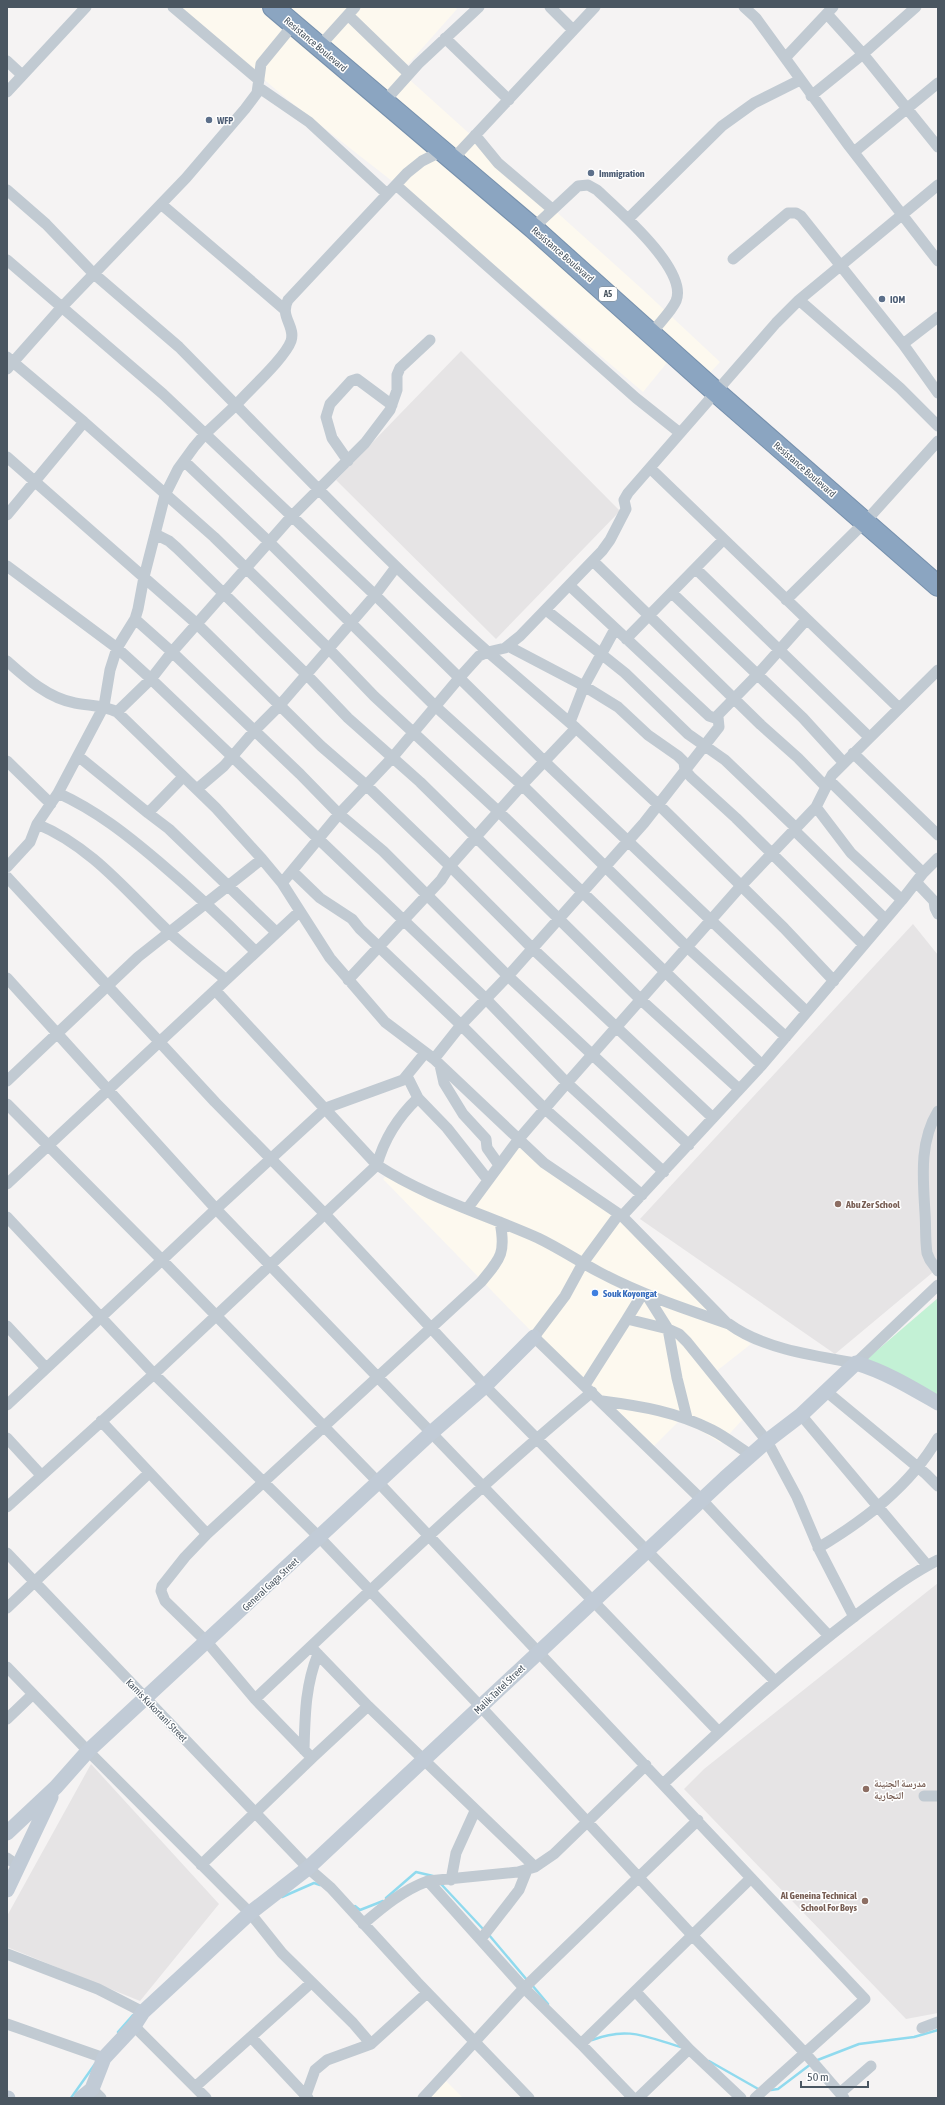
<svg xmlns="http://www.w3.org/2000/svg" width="945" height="2105" font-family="'Asap Condensed','Noto Naskh Arabic',sans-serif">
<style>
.commercial{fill:#fdf9ef}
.education{fill:#e6e4e5}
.green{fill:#c3f1d5}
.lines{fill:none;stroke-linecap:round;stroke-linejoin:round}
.stream{stroke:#90daee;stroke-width:2.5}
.highway-casing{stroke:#7690ad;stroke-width:22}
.street{stroke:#c1cad2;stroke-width:11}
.secondary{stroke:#c1cbd6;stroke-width:15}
.highway{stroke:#8ba5c1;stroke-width:20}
.service-dot{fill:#5c6f8a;stroke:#fff;stroke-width:1.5}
.education-dot{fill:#8d6e63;stroke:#fff;stroke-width:1.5}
.shop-dot{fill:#3f7fe0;stroke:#fff;stroke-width:1.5}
.labels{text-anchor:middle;stroke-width:3;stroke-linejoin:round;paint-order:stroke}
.shield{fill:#fff;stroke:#808990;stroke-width:1}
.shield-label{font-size:9px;font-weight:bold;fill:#4a5661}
.street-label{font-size:10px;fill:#4a5661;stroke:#fff}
.service-label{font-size:10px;font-weight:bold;fill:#4e5e75;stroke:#fff;text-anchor:start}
.education-label{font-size:10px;font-weight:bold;fill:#785e54;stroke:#fff;text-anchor:start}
.shop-label{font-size:10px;font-weight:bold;fill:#366cbe;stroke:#fff;text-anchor:start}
</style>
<rect width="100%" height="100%" fill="#f5f3f3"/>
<path class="commercial" d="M 179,7 L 265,7 L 670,359 L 643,392 L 433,213 L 287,99 Z
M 281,7 L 455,7 L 457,9 L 401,72 L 642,289 L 720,362 L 707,376 Z
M 519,1144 L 613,1213 L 724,1327 L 751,1344 L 709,1377 L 743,1419 L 721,1443 L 681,1419 L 653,1447 L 531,1331 L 383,1179 L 387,1175 L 468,1212 Z
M 446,2081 L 463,2098 L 426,2098 Z"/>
<path class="education" d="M 461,351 L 620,511 L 496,639 L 336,480 Z
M 913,924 L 938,955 L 938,1268 L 835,1354 L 640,1219 Z
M 938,1583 L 938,2013 L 906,2019 L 684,1789 L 704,1769 Z
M 91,1764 L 219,1904 L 140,2001 L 7,1947 L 7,1916 Z"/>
<path class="green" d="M 938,1298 L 938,1398 L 867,1359 Z"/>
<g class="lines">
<path class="stream" d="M 441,1884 L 484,1930
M 282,1897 L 314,1883 L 320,1885
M 386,1898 L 416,1872 L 433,1876
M 355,1906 L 360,1910 L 383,1901
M 489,1935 L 527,1980
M 532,1985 L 548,2004
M 118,2032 L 133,2015
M 592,2040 C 628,2026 646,2037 681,2047
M 709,2061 L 760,2090
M 815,2061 L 859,2044 L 914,2037 L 938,2030
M 771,2090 L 778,2089 L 811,2064
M 71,2098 L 95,2064"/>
<g class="highway-casing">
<path id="highway" d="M 273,7 L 533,228 L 716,392 L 938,586"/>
</g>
<path class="street" d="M 173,7 L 259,80
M 550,7 L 573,30
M 744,7 L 756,18 L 849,146 L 938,261
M 827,14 L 863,54 L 938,147
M 348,15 L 409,74
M 445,38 L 509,100
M 319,47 L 355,7
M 786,57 L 833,7
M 7,61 L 22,75
M 258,87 L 309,122 L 387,194
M 7,92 L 86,7
M 811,96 L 863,54 L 916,7
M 384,102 L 418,64 L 479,7
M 475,135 L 498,163 L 552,209
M 854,152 L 938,83
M 453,159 L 595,7
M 396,185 L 636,398 L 680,433
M 7,190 L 46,224 L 93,273 L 179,347 L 236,405 C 249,390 285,358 291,341 C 296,326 279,317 288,300 L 407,173 L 422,161 L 442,151
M 161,204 L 284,309
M 628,219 L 722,126 L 754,103 L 800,80
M 533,228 L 578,186 L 588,185 L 597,190 C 617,209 689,270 676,301 C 671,312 659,323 652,333
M 733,259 L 788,213 L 796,213 L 801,216 L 903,344 L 938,393
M 7,260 L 163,394 L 375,595 L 545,762 L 807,1012
M 799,300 L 900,388 L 938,426
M 903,344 L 938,317
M 7,357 L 84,422 L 214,537 L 328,648 L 374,696 L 499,812 L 762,1065
M 7,369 L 61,308 L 186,178 L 245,109 L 257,93 L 261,64 L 293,25
M 7,457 L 197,624 L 321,746 L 366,785 L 450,866 L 532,948 L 713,1118
M 184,461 L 269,542 L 435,706 L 522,785 L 687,947 L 786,1037
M 348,461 L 332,438 L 326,417 L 330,404 L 351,381 L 357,379 L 392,405
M 650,468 L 899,708
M 7,515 L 84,422
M 155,534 L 169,541 L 177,548 L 306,674 L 348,718 L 420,782 L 640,999 L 739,1089
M 593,561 L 761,725 L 798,758 L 826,787
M 7,566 L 117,648 L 151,679 L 485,998 L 567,1083 L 664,1172
M 696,569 L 869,737
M 570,586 L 709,716 L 715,718 L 758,674 L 806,620
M 672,593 L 803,718 L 844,763
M 786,600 L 865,522 L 938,441
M 546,610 L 625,673 L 688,734 L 725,760 L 796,828
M 135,619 L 172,652 L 300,774 L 339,814 L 383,851 L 508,976 L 689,1145
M 626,639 L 723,540
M 508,646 L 584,686 L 618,707 L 648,735 L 678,756 L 684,762 L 685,770 L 691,777 L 736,818 L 864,945
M 7,661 C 26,678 48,698 75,703 C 90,706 103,705 117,712 L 216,808 L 262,859 L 282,883 L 330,958 L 385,1022 L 434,1059 L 544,1163 L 622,1216 L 762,1065 L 902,900 L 923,873 L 938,858
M 117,712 L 151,679 L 172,652 L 291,517 L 365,443 L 390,410 L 397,390 L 397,375 L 400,368 L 430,340
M 570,722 L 584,686 L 615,629
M 853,753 L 938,835
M 78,756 L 148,813 L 183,777
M 7,761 L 51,804
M 829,780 L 923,873
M 197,789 L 224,766 L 255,730 L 280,705 L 375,595 L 396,567
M 58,793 C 97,811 126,834 159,862 C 192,890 224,920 255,951
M 816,807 L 851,853 L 902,900
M 148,813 L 169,829 L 276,932
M 37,824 C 91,846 128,893 169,932 C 187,949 207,964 225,979
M 794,830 L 885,919
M 7,867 L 30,842 L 37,824 L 58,793 L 104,706 L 110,670 L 117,648 L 135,619 L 138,609 L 144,577 L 165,495 L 178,469 L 194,447 L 205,434 L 236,405 C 318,489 400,574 488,652 L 505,648 L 520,636 L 602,551 L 610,540 L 626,509 L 624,500 L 628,493 L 776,323 L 799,300 L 938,185
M 292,871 L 320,898 L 352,919 L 360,929 L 461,1025 L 545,1109 L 642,1195
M 7,877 L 215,1102 L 324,1213 L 485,1386 L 775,1681
M 916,882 L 934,901 L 935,908 L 938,914
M 282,883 L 339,814 L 392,758 L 460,677 L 479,656 L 488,652 L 576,728 L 663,809 L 784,928 L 834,981
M 7,978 L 216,1209 L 326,1108 L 403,1080 L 425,1053
M 348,980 L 441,880 L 450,866 L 522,785 L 576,728
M 215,990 L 377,1165 C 426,1197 484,1214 538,1238 C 559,1248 578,1261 599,1272 C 640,1294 685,1309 729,1324 C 763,1349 815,1356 856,1363 L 938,1285
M 434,1059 L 461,1025 L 508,976 L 644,823 L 719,727 L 718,717
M 440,1065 L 444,1083 L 463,1114 L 486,1139 L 487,1148 L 499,1165
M 7,1081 L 138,957 L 262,859
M 418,1098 L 447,1128 L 488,1180
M 7,1104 L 162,1260 L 7,1405
M 938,1111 C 919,1142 923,1178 925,1213 C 926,1226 925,1239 927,1253 L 930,1260 L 938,1271
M 7,1184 L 300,911
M 467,1209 L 518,1140 L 567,1083 L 740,887 L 816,807 L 832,775 L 938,670
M 619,1214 L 583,1263 L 565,1296 L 534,1337 L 702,1500 L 829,1636
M 622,1216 L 727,1323
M 7,1217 L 154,1374 L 320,1538 L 481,1707 L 692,1935 L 806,2054 L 844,2098
M 646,1294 L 668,1329 L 679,1334 L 687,1342 L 767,1441 L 797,1497 L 820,1551 L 854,1617
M 627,1319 L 643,1293
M 7,1326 L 46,1368
M 585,1385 L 627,1319 L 668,1329 L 677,1378 L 687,1418
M 827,1392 L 926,1474 L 938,1486
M 602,1401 C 641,1406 677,1412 712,1430 C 726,1437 738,1447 751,1455
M 801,1415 L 927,1565
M 101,1421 L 207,1534
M 7,1438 L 41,1475
M 7,1507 L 154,1374 L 377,1165 C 384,1139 398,1117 418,1098 L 407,1076
M 818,1548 C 865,1520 910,1486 938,1438
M 7,1553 L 308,1868 L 331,1888 L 417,1982 L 529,2098
M 7,1608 L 149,1473
M 311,1647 L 368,1706 L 535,1867
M 7,1667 L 88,1751 L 250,1913 L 282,1953 L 353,2023 L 371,2044 L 327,2060 L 315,2070 L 306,2095
M 255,1699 C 366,1595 475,1489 592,1392
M 7,1719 L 33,1694
M 719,1732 L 216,1209 L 162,1260 L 378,1482 L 865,1999 L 755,2098
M 304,1750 C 305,1716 305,1686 318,1654
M 312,1758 L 368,1706
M 664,1783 C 726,1725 788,1667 855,1616 C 882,1596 908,1575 938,1560
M 924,1796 L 938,1796
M 7,1858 L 17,1865
M 201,1865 L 312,1758 L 255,1699 L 207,1642 L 165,1601 L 161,1591 L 162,1586 L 185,1557 L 207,1534 L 481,1282 C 501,1258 506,1253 500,1222
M 451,1880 L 456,1853 L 475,1811
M 428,1881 L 524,1988 L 581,2044
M 363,1924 C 383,1907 403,1890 428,1881 L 518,1872 L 535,1867 L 554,1854 L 646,1765
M 481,1939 L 519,1890 L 527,1870
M 7,1954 L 98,1989 L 143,2012
M 636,1992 L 689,2049 L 741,2098
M 7,2024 L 104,2058
M 134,2026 L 206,2098
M 922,2028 L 938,2022
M 251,2037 L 308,2098
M 371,2044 L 427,1993
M 195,2087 L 311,1983
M 92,2089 L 101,2098
M 840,2093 L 871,2066
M 423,2098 L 524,1988 L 698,1820
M 633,2098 L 581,2044 L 751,1878
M 638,2098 L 689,2049"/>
<path class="secondary" d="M 7,1833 L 56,1787 L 88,1751 L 431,1433 L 485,1386 L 534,1337
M 7,1890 L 51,1797
M 7,2098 L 8,2098
M 81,2098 L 92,2089 L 104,2058 L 134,2026 L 143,2012 L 250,1913 L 308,1868 L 725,1478 L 767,1441 L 801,1415 L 856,1363 C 886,1372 912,1388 938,1403"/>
<use href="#highway" class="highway"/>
</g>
<g class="service-dot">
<circle cx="209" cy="120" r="4"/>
<circle cx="591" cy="173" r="4"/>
<circle cx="882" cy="299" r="4"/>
</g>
<g class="education-dot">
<circle cx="838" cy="1204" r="4"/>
<circle cx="866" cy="1789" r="4"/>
<circle cx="865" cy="1901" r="4"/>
</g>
<circle class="shop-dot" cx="595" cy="1293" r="4"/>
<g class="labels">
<rect class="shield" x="599" y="287" width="18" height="14" rx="3"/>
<g class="shield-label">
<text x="608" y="297">A5</text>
</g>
<g class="street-label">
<text transform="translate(316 44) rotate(40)" y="4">Resistance Boulevard</text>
<text transform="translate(563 254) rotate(41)" y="4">Resistance Boulevard</text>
<text transform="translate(805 469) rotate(41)" y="4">Resistance Boulevard</text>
<text transform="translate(270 1584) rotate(-43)" y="4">General Gaga Street</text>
<text transform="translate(499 1689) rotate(-44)" y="4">Malik Taitel Street</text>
<text transform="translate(157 1710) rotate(46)" y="4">Kamis Kukortani Street</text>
</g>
<g class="service-label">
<text x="217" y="124">WFP</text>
<text x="599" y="177">Immigration</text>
<text x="890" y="303">IOM</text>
</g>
<g class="education-label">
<text x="846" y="1208">Abu Zer School</text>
<text x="874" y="1787">مدرسة الجنينة<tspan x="874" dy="12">التجارية</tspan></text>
<text x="857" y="1899" text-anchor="end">Al Geneina Technical<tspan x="857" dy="12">School For Boys</tspan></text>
</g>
<g class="shop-label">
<text x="603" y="1297">Souk Koyongat</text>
</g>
</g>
<rect width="945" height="2105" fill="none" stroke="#4a5661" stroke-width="16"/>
<path d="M801 2081v6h67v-6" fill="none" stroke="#4a5661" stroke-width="2"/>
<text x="807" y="2081" font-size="12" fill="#4a5661" stroke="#ffffff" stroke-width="3" paint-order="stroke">50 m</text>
</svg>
